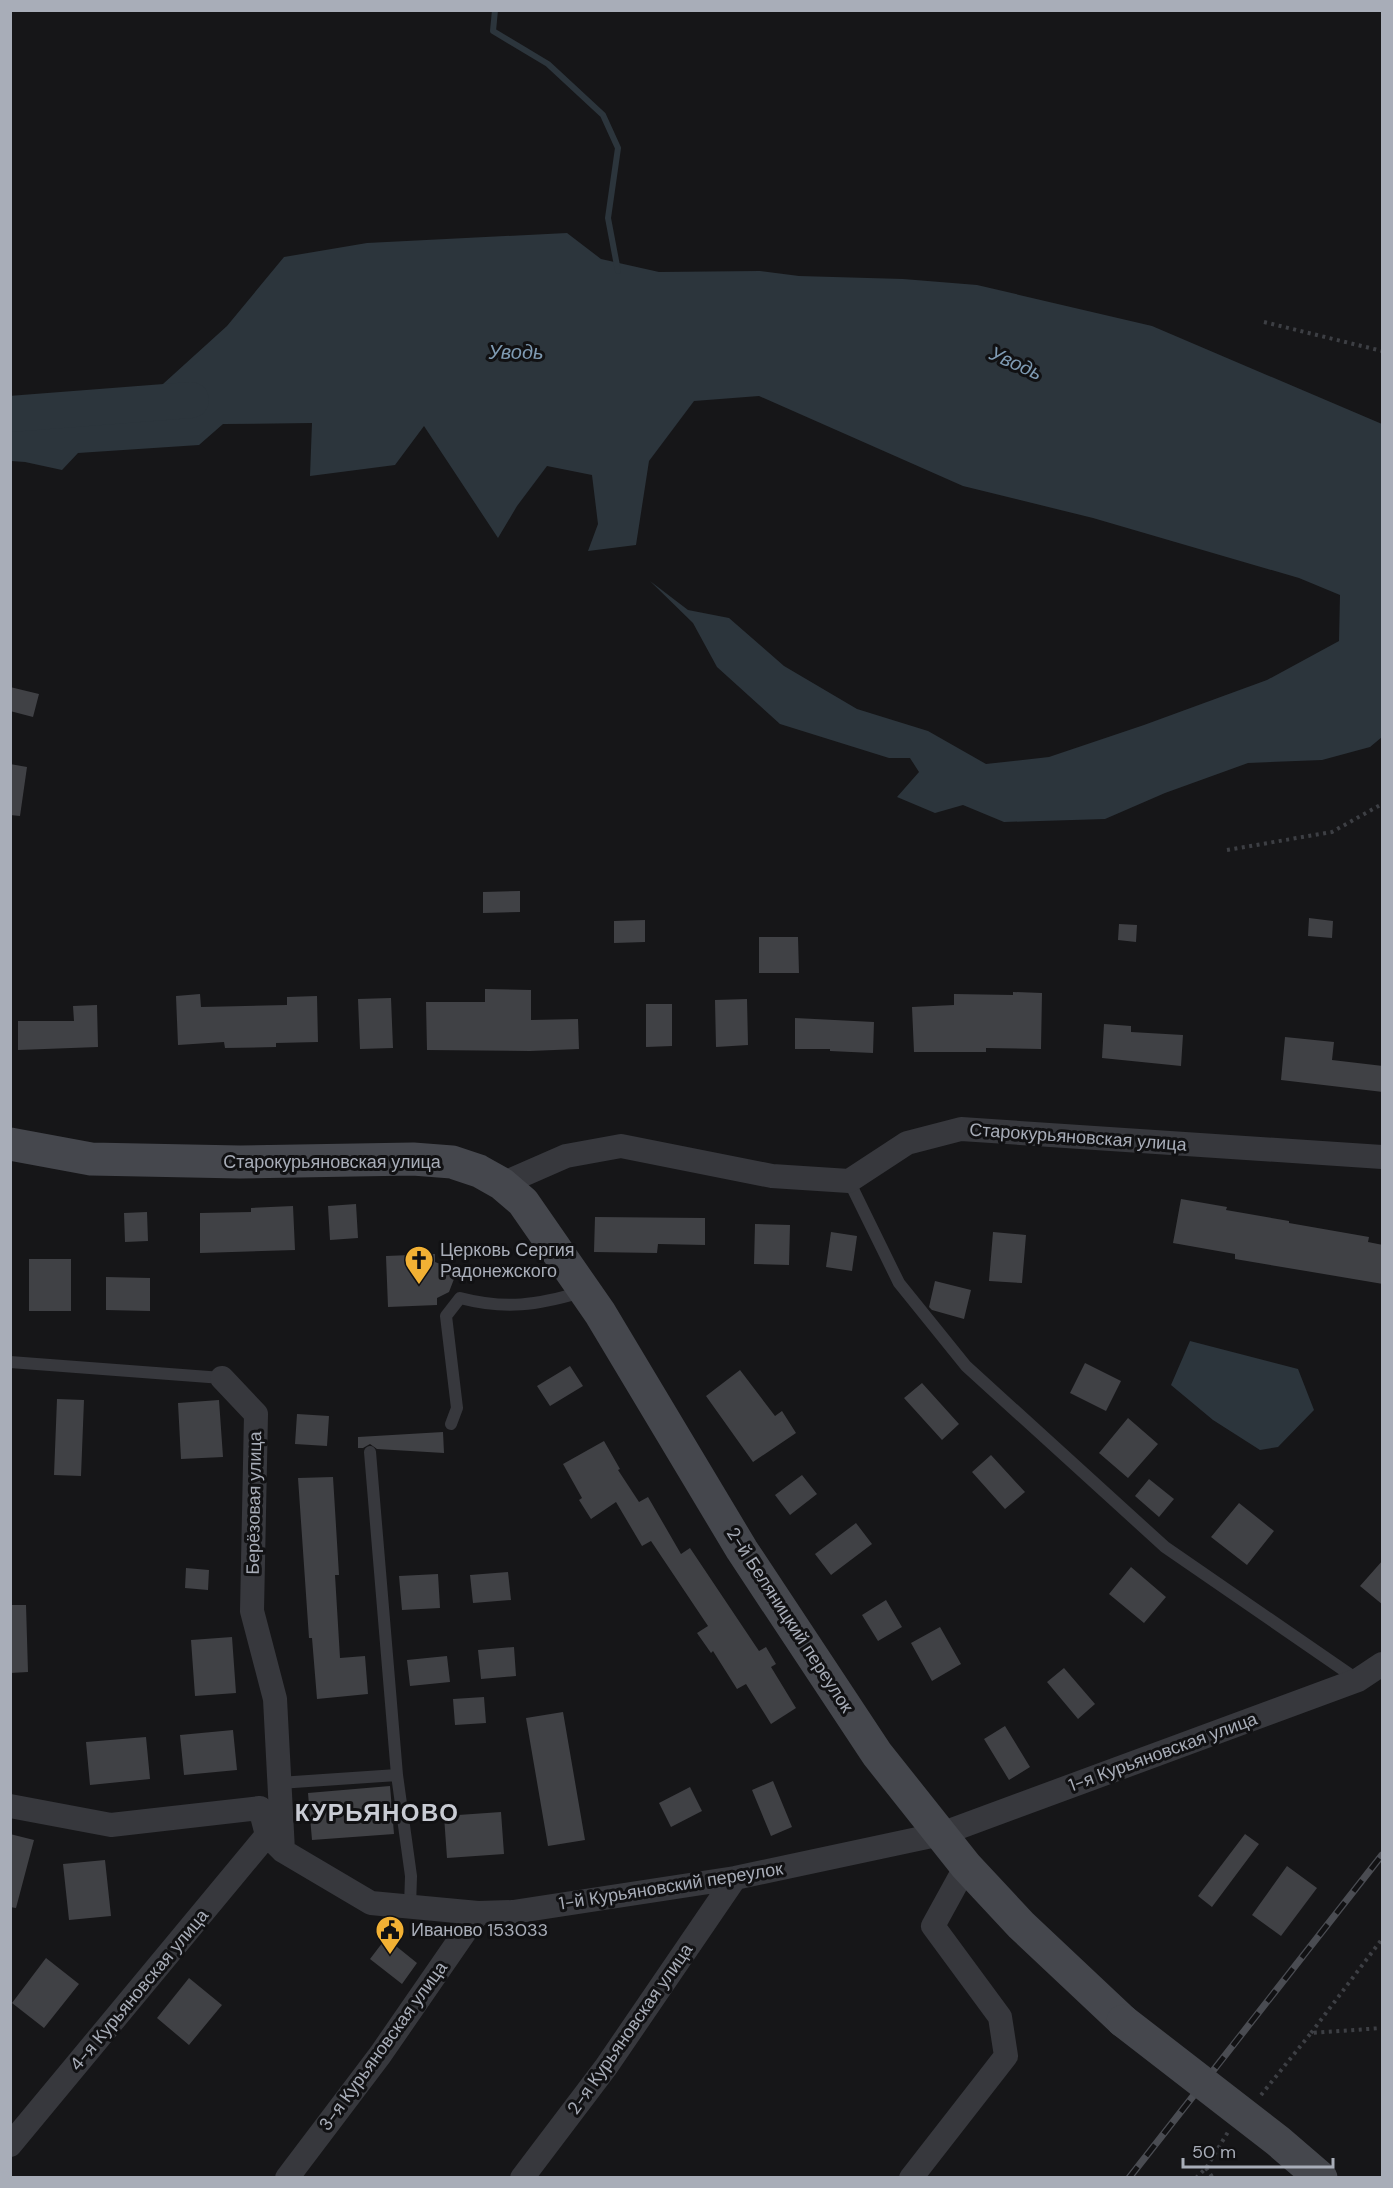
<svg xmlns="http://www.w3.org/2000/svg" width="1393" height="2188" font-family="'DM Sans',sans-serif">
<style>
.water{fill:#2c353c}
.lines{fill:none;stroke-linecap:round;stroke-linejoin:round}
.stream{stroke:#2c353c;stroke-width:6}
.river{stroke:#2c353c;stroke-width:36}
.building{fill:#404145}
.path{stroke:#3d3f44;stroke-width:4;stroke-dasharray:3 4.5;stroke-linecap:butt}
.service{stroke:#37383d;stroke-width:12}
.minor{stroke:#37383d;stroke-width:24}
.secondary{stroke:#45474d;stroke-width:33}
.rail-casing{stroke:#4a4c52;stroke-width:7}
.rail{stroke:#111113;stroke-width:4.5;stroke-dasharray:14;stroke-linecap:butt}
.secondary-bridge{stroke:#45474d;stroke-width:33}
.labels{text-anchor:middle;stroke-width:6;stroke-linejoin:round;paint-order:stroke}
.street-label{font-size:18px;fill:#a8adb8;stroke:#111113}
.poi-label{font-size:18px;fill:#a8adb8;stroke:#111113;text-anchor:start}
.water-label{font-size:20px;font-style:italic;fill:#7f9bb3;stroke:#111113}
.district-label{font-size:24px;font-weight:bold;letter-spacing:1.5px;fill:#c9ccd4;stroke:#111113}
</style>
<rect width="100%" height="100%" fill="#161618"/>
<path class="water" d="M 567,233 L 601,259 L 659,272 L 760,271 L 799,276 L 903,279 L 977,285 L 1152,326 L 1382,424 L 1382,737 L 1370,747 L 1322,760 L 1248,763 L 1165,793 L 1105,819 L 1004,822 L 963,805 L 935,813 L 897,797 L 919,772 L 910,758 L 889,758 L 780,724 L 717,667 L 693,623 L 650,581 L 688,610 L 729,618 L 784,666 L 857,709 L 928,731 L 986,764 L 1049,757 L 1144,725 L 1267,680 L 1339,641 L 1340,595 L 1299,578 L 1093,518 L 963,486 L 759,396 L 694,401 L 649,461 L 636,545 L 588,551 L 598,524 L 592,475 L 547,466 L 517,506 L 498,538 L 424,426 L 395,465 L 310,476 L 312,423 L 223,424 L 199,445 L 78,453 L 62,470 L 25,462 L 11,461 L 11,421 L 38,423 L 142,403 L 227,326 L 284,257 L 367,243 Z
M 1190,1341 L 1298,1369 L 1314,1410 L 1278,1447 L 1260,1450 L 1213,1420 L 1171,1385 Z"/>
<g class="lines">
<path class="stream" d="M 495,10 L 493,31 L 548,64 L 603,115 L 618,148 L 608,218 L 618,271"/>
<path class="river" d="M 10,414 L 191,400"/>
</g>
<path class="building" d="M 10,687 L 39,694 L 33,717 L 10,711 Z
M 10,764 L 27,767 L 20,816 L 10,815 Z
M 520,891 L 520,912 L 483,913 L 483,892 Z
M 1309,918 L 1333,921 L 1332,938 L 1308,936 Z
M 645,920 L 645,942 L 614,943 L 614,921 Z
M 1119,924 L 1137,925 L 1136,942 L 1118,940 Z
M 759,937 L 798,937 L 799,973 L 759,973 Z
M 485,989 L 531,990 L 531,1020 L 578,1019 L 579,1049 L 530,1051 L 427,1050 L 426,1002 L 485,1002 Z
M 1013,992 L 1042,993 L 1041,1049 L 986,1048 L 986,1052 L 914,1052 L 912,1007 L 954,1005 L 954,994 L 1013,995 Z
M 200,994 L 201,1007 L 287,1005 L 287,997 L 317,996 L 318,1042 L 276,1043 L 276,1047 L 225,1048 L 224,1042 L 178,1045 L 176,996 Z
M 391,998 L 393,1048 L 360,1049 L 358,999 Z
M 747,999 L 748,1045 L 716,1047 L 715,1000 Z
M 646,1004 L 672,1004 L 672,1046 L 646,1047 Z
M 97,1005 L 98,1047 L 18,1050 L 18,1021 L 74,1021 L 73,1006 Z
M 795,1018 L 874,1022 L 873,1053 L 830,1051 L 830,1049 L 795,1049 Z
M 1104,1024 L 1131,1026 L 1131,1032 L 1183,1035 L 1181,1066 L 1102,1058 Z
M 1285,1037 L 1334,1042 L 1332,1060 L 1383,1066 L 1383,1092 L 1281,1080 Z
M 1181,1199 L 1227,1207 L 1226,1210 L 1289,1221 L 1289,1223 L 1369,1237 L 1368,1242 L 1383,1245 L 1383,1284 L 1235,1259 L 1235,1254 L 1173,1243 Z
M 356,1204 L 358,1238 L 330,1240 L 328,1206 Z
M 293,1206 L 295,1250 L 200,1253 L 200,1213 L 251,1212 L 251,1208 Z
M 147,1212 L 148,1241 L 125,1242 L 124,1213 Z
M 595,1217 L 705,1218 L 705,1245 L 658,1244 L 657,1253 L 594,1252 Z
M 755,1224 L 790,1225 L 789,1265 L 754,1264 Z
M 831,1232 L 857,1236 L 852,1271 L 826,1267 Z
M 993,1232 L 1026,1235 L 1022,1283 L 989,1281 Z
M 435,1254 L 435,1262 L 448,1267 L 454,1279 L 449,1292 L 437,1298 L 437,1305 L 388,1307 L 386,1256 Z
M 29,1259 L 71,1259 L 71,1311 L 29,1311 Z
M 106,1277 L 150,1278 L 150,1311 L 106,1310 Z
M 935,1281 L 971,1290 L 964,1319 L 932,1310 L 929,1307 Z
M 1085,1363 L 1121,1381 L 1106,1411 L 1070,1393 Z
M 570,1366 L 583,1386 L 550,1406 L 537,1386 Z
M 740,1370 L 775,1416 L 782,1411 L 796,1433 L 753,1462 L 706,1396 Z
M 922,1383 L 959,1424 L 942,1440 L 904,1398 Z
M 57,1399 L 84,1400 L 81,1476 L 54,1475 Z
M 219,1400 L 223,1457 L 181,1459 L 178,1403 Z
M 297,1414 L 329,1416 L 327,1446 L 295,1444 Z
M 1128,1418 L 1158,1444 L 1128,1478 L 1099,1453 Z
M 443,1432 L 444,1453 L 377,1449 L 370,1444 L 363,1448 L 358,1448 L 358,1437 Z
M 604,1441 L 620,1469 L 618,1470 L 639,1502 L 648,1497 L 681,1554 L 690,1548 L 759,1651 L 766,1647 L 776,1664 L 771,1667 L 796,1708 L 771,1724 L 746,1684 L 737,1689 L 713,1651 L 711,1653 L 697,1633 L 708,1626 L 651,1541 L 642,1546 L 616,1502 L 591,1519 L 579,1500 L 582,1498 L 563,1464 Z
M 991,1455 L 1025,1492 L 1005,1509 L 972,1472 Z
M 802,1475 L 817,1494 L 790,1515 L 775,1495 Z
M 333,1477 L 339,1575 L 335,1575 L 340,1658 L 365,1656 L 368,1694 L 317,1699 L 312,1638 L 309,1638 L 298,1478 Z
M 1149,1479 L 1174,1499 L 1159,1517 L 1135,1496 Z
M 1239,1503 L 1274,1531 L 1247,1565 L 1211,1537 Z
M 856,1523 L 872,1544 L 831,1575 L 815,1554 Z
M 1383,1560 L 1383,1605 L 1360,1586 Z
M 1131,1567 L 1166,1597 L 1144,1623 L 1109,1594 Z
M 186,1568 L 209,1570 L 208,1590 L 185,1588 Z
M 508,1572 L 511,1600 L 473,1603 L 470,1575 Z
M 438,1574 L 440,1608 L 402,1610 L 399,1576 Z
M 886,1600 L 902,1627 L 878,1641 L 862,1615 Z
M 10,1605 L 26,1605 L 28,1672 L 10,1673 Z
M 940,1627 L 961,1664 L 932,1681 L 911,1643 Z
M 232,1637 L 236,1693 L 195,1696 L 191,1640 Z
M 514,1647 L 516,1676 L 481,1679 L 478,1650 Z
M 447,1656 L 450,1682 L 410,1686 L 407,1660 Z
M 1064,1668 L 1095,1704 L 1078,1719 L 1047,1682 Z
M 484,1697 L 486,1723 L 455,1725 L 453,1699 Z
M 563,1712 L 585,1840 L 548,1846 L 526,1718 Z
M 1005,1726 L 1030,1767 L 1009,1780 L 984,1739 Z
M 233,1730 L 237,1770 L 184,1775 L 180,1735 Z
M 146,1737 L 150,1779 L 90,1785 L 86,1742 Z
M 773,1781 L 792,1827 L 771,1836 L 752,1790 Z
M 390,1786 L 394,1834 L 312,1840 L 308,1793 Z
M 690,1787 L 702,1811 L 671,1827 L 659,1803 Z
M 501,1812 L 504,1854 L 447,1858 L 444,1816 Z
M 10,1834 L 34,1840 L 16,1908 L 10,1907 Z
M 1245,1834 L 1259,1844 L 1212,1907 L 1198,1896 Z
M 105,1860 L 111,1916 L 69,1920 L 63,1864 Z
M 1287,1866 L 1317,1888 L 1281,1936 L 1252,1915 Z
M 386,1938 L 417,1963 L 402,1984 L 370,1959 Z
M 46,1958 L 79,1984 L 44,2028 L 12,2003 Z
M 189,1978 L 222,2005 L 189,2045 L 157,2018 Z"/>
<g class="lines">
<path class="path" d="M 1264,322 L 1382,351
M 1227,850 L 1332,832 L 1382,804
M 1311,2033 L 1382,1939
M 1261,2095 L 1311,2033 L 1382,2028
M 1206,2168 L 1213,2178
M 1196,2178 L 1206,2168 L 1228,2132"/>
<path class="service" d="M 849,1181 L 899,1283 L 966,1366 L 1165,1547 L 1358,1680
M 10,1362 L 222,1378
M 451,1424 L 457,1408 L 446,1316 L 460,1298 C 506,1310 537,1305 582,1292
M 370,1452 L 397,1775
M 279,1783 L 397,1775 L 411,1876 L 410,1907"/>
<path class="minor" d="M 502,1184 L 566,1156 L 621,1146 L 772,1176 L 849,1181 L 907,1143 L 961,1129 L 1382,1157
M 222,1378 L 256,1414 L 252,1611 L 275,1699 L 283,1851
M 10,1806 L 111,1825 L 260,1808 L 267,1835 L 283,1851 L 371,1903 L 478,1913 L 513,1912 L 735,1878 L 941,1834 L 1358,1680 L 1382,1664
M 10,2145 L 267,1835
M 287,2178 L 380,2055 L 478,1913
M 522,2178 L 606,2067 L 735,1878
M 911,2178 L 1006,2056 L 1000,2017 L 933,1926 L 966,1866"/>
<path class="secondary" d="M 10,1144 L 91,1159 L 240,1162 L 413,1159 L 452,1162 L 479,1171 L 502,1184 L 523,1202 L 600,1313 L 742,1550 L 877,1754 L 966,1866 L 1021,1925 L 1123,2021"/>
<g class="rail-casing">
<path id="rail" d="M 1129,2178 L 1382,1855"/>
</g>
<use href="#rail" class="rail"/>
<path class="secondary-bridge" d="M 1123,2021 L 1278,2141 L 1321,2178"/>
</g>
<defs>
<g id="church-pin" transform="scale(1.5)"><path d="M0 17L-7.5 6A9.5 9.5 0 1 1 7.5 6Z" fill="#f2b134" stroke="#111113"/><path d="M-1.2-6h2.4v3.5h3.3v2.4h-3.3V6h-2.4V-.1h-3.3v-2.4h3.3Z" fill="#111"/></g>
<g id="civic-pin" transform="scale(1.5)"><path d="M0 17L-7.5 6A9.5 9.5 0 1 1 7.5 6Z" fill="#f2b134" stroke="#111113"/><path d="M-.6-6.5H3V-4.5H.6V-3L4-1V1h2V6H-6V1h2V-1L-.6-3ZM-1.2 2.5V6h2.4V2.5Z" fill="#111"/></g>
</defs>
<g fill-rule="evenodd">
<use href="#church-pin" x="419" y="1260"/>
<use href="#civic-pin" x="390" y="1930"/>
</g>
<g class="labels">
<g class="street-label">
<text transform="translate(1078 1137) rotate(4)" y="6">Старокурьяновская улица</text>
<text x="332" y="1168">Старокурьяновская улица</text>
<text transform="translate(254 1503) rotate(-89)" y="6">Берёзовая улица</text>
<text transform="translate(790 1620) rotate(57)" y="6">2-й Беляницкий переулок</text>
<text transform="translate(1163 1752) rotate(-20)" y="6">1-я Курьяновская улица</text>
<text transform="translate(671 1886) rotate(-9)" y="6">1-й Курьяновский переулок</text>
<text transform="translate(139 1990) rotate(-50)" y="6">4-я Курьяновская улица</text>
<text transform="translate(630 2029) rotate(-55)" y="6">2-я Курьяновская улица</text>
<text transform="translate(383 2046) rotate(-54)" y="6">3-я Курьяновская улица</text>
</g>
<g class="poi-label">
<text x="440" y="1256">Церковь Сергия<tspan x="440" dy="21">Радонежского</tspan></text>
<text x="411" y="1936">Иваново 153033</text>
</g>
<g class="water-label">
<text x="516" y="359">Уводь</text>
<text transform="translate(1016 363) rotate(24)" y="7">Уводь</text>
</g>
<g class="district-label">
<text x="377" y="1821">КУРЬЯНОВО</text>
</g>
</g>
<rect width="1393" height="2188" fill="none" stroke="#a8adb8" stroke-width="24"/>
<path d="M1183 2158v9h150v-9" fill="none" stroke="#a8adb8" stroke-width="3"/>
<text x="1192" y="2158" font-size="18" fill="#a8adb8" stroke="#111113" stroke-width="4.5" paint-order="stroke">50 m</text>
</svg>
